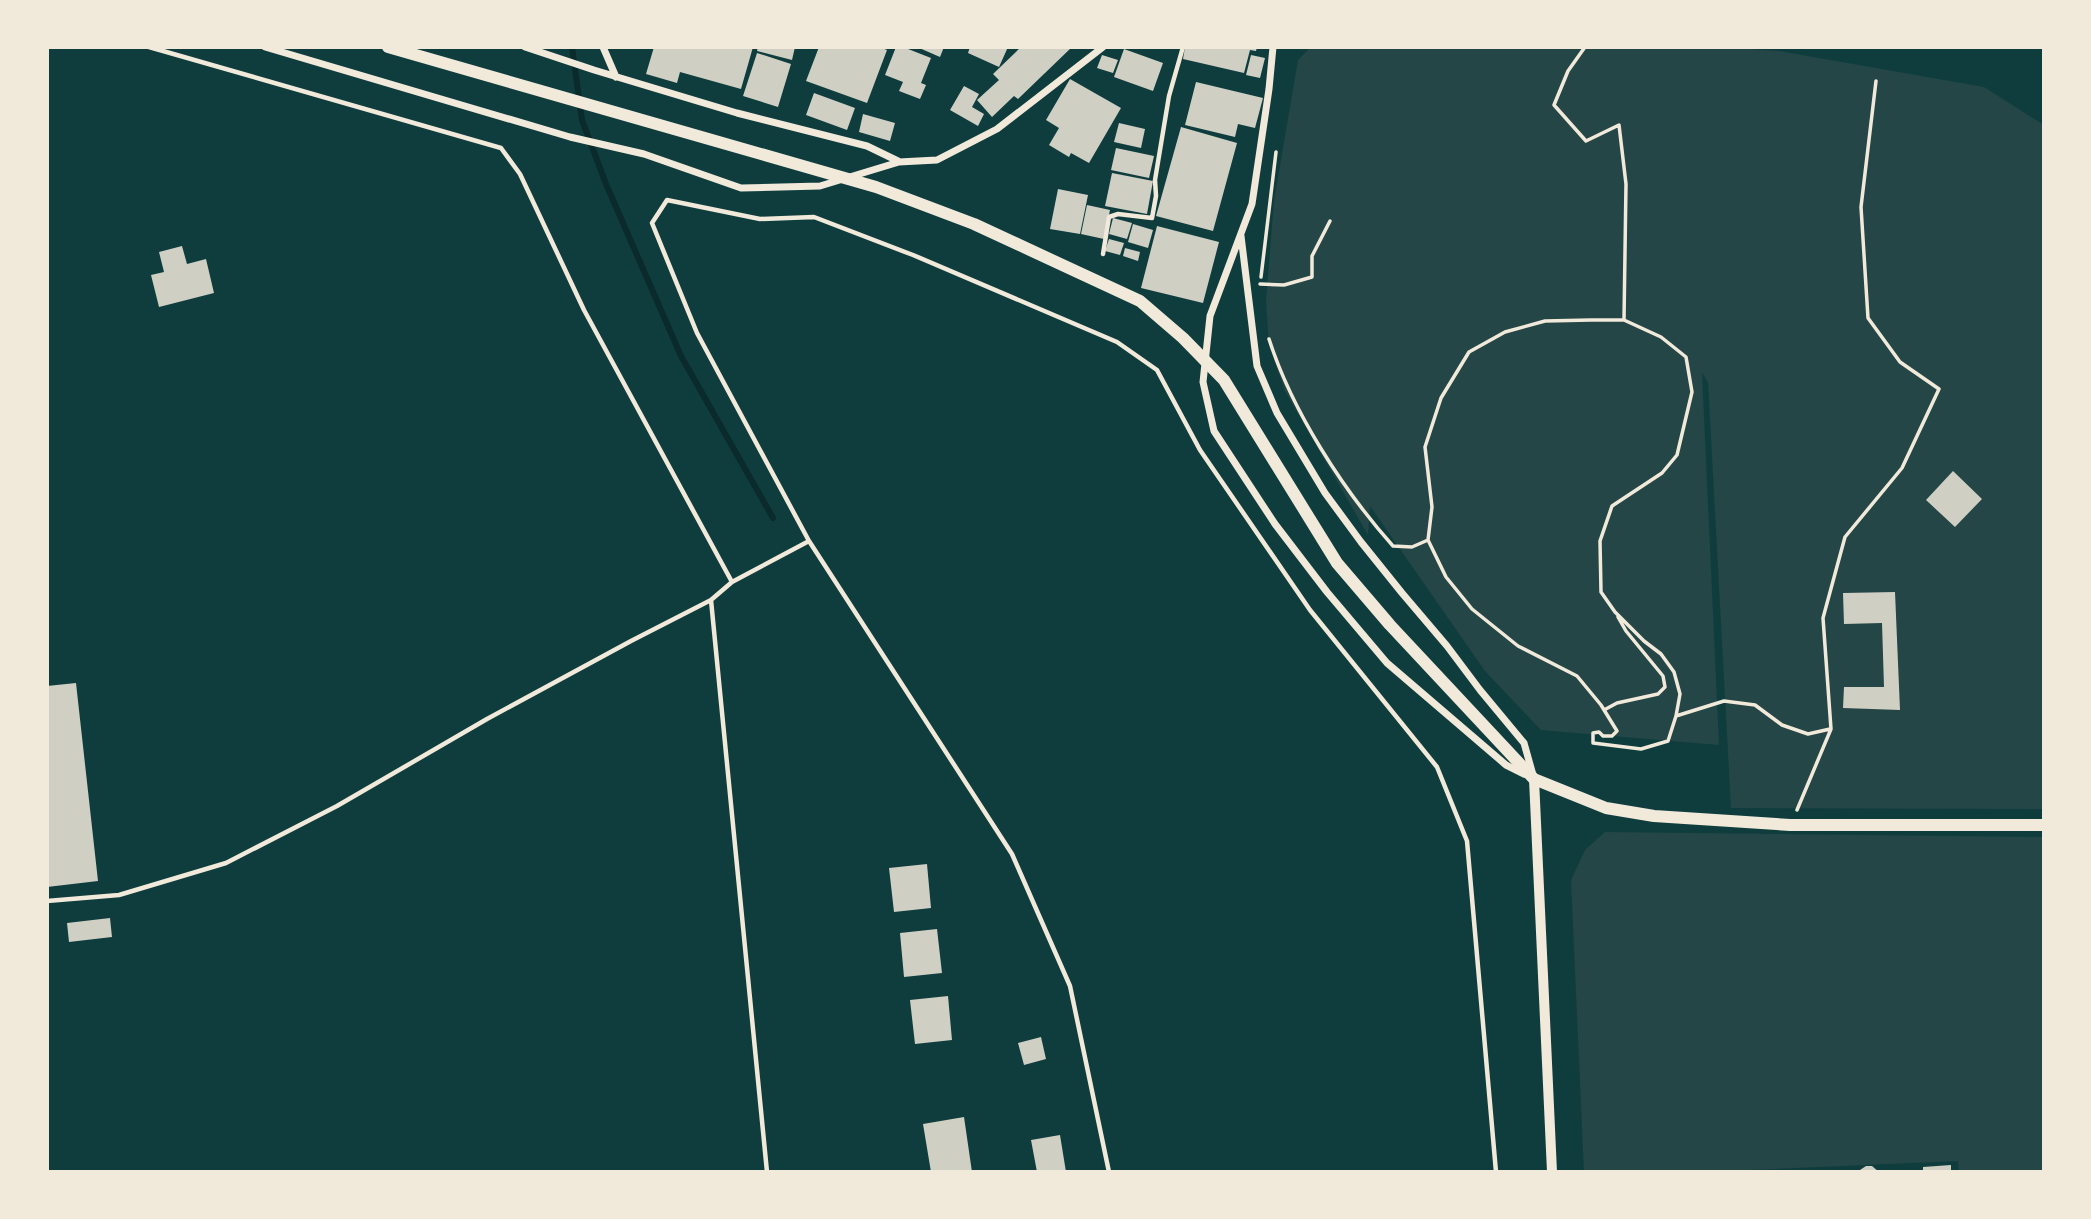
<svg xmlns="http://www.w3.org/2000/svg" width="2091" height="1219" font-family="Roboto,sans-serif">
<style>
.green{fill:#244646}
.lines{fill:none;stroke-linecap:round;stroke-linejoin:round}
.stream{stroke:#0a2a2b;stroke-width:6}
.building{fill:#cfcfc3}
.path{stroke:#f1e9da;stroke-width:3.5}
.service{stroke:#f1e9da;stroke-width:4.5}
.minor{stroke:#f1e9da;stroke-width:7}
.tertiary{stroke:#f1e9da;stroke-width:10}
.secondary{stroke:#f1e9da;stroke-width:12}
</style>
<rect width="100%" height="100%" fill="#0f3d3e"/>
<path class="green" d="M 1311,47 L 1716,47 L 1779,51 L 1984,87 L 2044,125 L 2044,809 L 1731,808 L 1708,382 L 1702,373 L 1719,745 L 1541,730 L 1485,671 L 1370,506 L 1368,535 L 1285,391 L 1269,345 L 1266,301 L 1274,201 L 1298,60 Z
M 1605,832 L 2044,837 L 2044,1172 L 1959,1172 L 1958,1161 L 1706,1172 L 1584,1172 L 1571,880 L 1585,850 Z"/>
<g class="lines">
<path class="stream" d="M 572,47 L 582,120 L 606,184 L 681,356 L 773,518"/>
</g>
<path class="building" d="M 654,47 L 753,47 L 741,89 L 680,72 L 677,83 L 646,74 Z
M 758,47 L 795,47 L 792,60 L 757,51 Z
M 819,47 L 879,47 L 887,50 L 867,103 L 806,81 Z
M 896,47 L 903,47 L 931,58 L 921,83 L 926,85 L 920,99 L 899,91 L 903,82 L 885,75 Z
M 917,47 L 944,47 L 940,57 Z
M 970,47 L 1008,47 L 999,67 L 968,53 Z
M 1021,47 L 1072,47 L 1018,99 L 1014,96 L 992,117 L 977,100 L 999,80 L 993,74 Z
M 1185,47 L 1257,47 L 1256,51 L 1250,50 L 1244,73 L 1183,59 Z
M 1124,49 L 1163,63 L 1153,91 L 1114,77 Z
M 757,53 L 791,64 L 778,107 L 743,96 Z
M 1102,55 L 1118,60 L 1113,73 L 1097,68 Z
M 1251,55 L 1265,58 L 1260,78 L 1246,75 Z
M 1070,79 L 1121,108 L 1089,163 L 1071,153 L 1069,157 L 1049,145 L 1059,128 L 1046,120 Z
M 1196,82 L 1263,98 L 1255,128 L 1238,124 L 1235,137 L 1185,125 Z
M 964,86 L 979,94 L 972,107 L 984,114 L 978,126 L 950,110 Z
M 814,93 L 855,108 L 847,130 L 806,115 Z
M 863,114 L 895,123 L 890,141 L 859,132 Z
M 1119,123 L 1145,129 L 1141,148 L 1114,142 Z
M 1181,127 L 1237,143 L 1213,231 L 1156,216 Z
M 1116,148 L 1154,156 L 1149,178 L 1111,170 Z
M 1112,173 L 1153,181 L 1147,214 L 1105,206 Z
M 1058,189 L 1088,195 L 1080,234 L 1050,229 Z
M 1087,205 L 1110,210 L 1104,239 L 1081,234 Z
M 1113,218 L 1132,223 L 1127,239 L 1109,234 Z
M 1133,224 L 1153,230 L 1148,248 L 1128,242 Z
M 1157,226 L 1219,242 L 1203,303 L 1141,288 Z
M 1109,239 L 1124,243 L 1120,255 L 1105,251 Z
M 182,246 L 187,264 L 206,259 L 214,293 L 159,307 L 151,275 L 164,272 L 159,252 Z
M 1125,248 L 1140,252 L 1138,261 L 1123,256 Z
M 1953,471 L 1982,499 L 1955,527 L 1926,500 Z
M 1895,592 L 1900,710 L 1843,708 L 1844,687 L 1884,687 L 1882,623 L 1844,624 L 1843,593 Z
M 76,683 L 98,881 L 47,887 L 47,686 Z
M 927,864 L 931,908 L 894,912 L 889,868 Z
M 110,918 L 112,937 L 69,942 L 67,923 Z
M 937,929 L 942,973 L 904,977 L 900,933 Z
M 948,996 L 952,1040 L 915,1044 L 910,1000 Z
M 1041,1037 L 1046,1059 L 1024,1065 L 1018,1043 Z
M 964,1117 L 972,1172 L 931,1172 L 923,1124 Z
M 1060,1135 L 1066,1172 L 1037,1172 L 1031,1140 Z
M 1951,1165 L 1951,1172 L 1923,1172 L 1923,1167 Z
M 1866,1166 L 1872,1166 L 1879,1172 L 1857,1172 Z"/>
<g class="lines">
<path class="path" d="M 1585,47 L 1568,71 L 1554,105 L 1586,141 L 1619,125 L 1626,184 L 1624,320
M 1261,277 L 1276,152
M 1260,284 L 1284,285 L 1312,277 L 1312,256 L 1330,221
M 1591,320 L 1624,320 L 1661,337 L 1686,357 L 1692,392 L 1677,455 L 1662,473 L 1612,506 L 1600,541 L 1601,592 L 1615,612 L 1644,641 L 1661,654 L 1674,672 L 1680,694 L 1676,716 L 1668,741 L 1641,749 L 1593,743 L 1593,733 L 1599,732 L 1603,736 L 1612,736 L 1617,731 L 1601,705 L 1577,676 L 1518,646 L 1472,609 L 1446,577 L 1428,540 L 1432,507 L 1425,447 L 1441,398 L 1469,352 L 1505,332 L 1545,321 Z
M 1269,339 C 1292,411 1343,490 1393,546 L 1412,547 L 1428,540
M 1604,710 L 1617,703 L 1658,694 L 1665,687 L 1663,676 L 1626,631 L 1618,617
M 1676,716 L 1724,701 L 1755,705 L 1782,725 L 1808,734 L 1830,729
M 1797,810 L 1831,729 L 1823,618 L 1845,537 L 1902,468 L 1939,389 L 1900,362 L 1868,318 L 1861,207 L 1876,81"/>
<path class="service" d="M 149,47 L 501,148 L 520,174 L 584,310 L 732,582
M 1103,254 L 1109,217 L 1118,214 L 1152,218 L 1156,196 L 1155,180 L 1169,96 L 1183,47
M 809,541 L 1012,854 L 1070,986 L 1109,1172
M 711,600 L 767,1172
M 47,901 L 119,895 L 226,863 L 337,806 L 487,719 L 631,641 L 711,600 L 732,582 L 809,541 L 697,333 L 652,223 L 667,200 L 760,219 L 814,217 L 913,255 L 1117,342 L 1157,370 L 1200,450 L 1310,610 L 1437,767 L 1467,841 L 1496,1172"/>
<path class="minor" d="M 265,47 L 570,137 L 644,154 L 741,188 L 820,186 L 899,162 L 937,160 L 997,129 L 1103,47
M 525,47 L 594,70 L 737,113 L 867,146 L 898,161
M 603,47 L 616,77
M 1273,47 L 1269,89 L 1252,204 L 1210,316 L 1203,382 L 1214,431 L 1275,524 L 1327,592 L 1387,663 L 1506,765 L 1524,774
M 1241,236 L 1257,366 L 1277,413 L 1325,493 L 1361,542 L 1402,593 L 1447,646 L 1480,690 L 1524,743 L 1533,775"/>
<path class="tertiary" d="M 1534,779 L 1552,1172"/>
<path class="secondary" d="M 388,47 L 876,187 L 974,224 L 1140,301 L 1183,338 L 1224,380 L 1337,563 L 1390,625 L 1534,779 L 1606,808 L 1654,816 L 1790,825 L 2044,825"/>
</g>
<rect width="2091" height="1219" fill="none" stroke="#f1e9da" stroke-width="98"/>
</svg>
